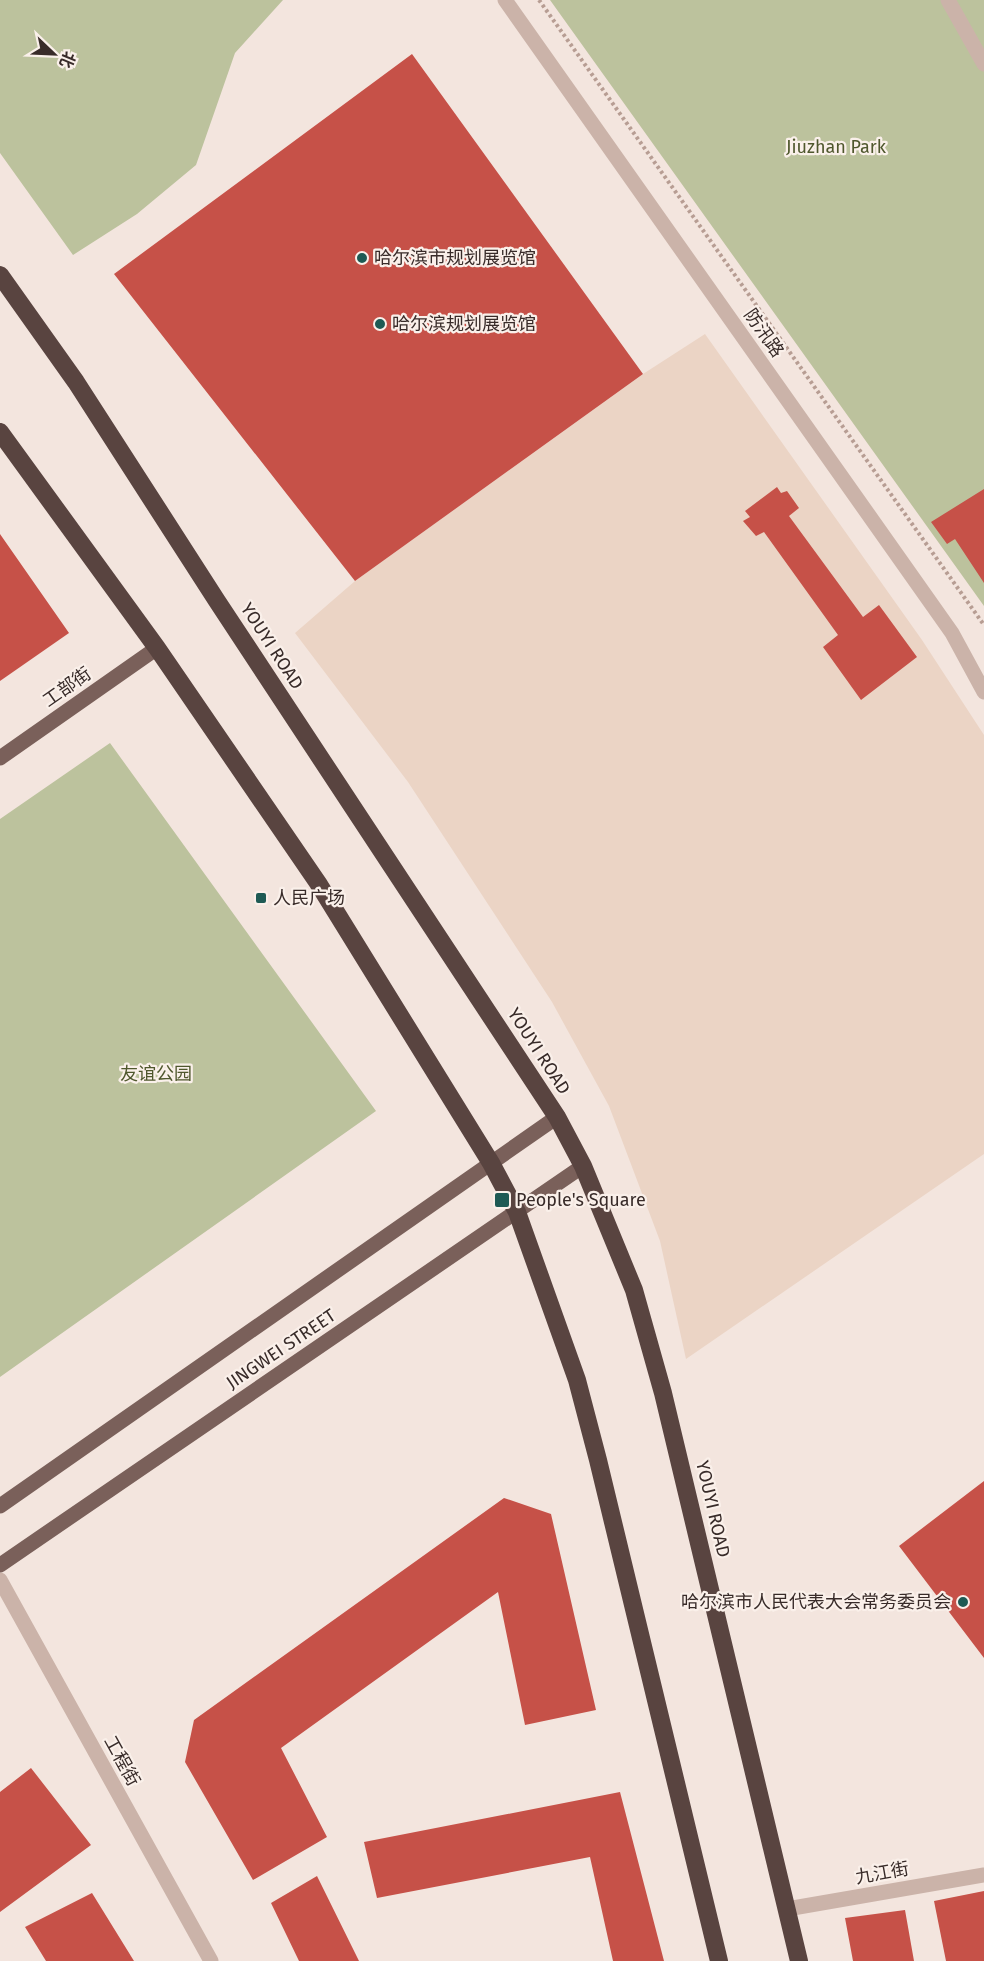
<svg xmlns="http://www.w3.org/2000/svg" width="984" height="1961" font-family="'Fira Sans','Noto Sans SC',sans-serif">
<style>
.green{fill:#bcc29d}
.plaza{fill:#ebd4c5}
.building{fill:#c65148}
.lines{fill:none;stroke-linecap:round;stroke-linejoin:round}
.path{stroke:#b79d93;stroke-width:4;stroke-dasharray:3 3;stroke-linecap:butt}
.minor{stroke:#cbb3a9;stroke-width:15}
.major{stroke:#7a605a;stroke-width:15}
.highway{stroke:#594440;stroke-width:18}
.poi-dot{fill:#1e5a54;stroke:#faf0ea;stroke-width:2}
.labels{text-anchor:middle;stroke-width:4.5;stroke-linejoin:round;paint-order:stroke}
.park-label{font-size:18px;fill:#4f572d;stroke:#faf0ea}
.poi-label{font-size:18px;fill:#382b29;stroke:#faf0ea;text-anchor:start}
.street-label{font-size:18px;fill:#382b29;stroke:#faf0ea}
</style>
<rect width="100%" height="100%" fill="#f3e5de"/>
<path class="green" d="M 0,0 L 283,0 L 235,53 L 196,165 L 137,214 L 73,255 L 0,153 Z
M 550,0 L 984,0 L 984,606 Z
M 110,743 L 376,1111 L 0,1377 L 0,819 Z"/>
<path class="plaza" d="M 705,334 L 922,640 L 984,735 L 984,1154 L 686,1359 L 660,1241 L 609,1106 L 552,1002 L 408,782 L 295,633 L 355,581 L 643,374 Z"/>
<path class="building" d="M 412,54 L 643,374 L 355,581 L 114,274 Z
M 777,487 L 781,493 L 787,491 L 799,508 L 789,516 L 863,617 L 879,605 L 917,657 L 861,700 L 823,647 L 838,635 L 764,532 L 756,536 L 743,521 L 750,517 L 745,511 Z
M 984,489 L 984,583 L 955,539 L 947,544 L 931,522 Z
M 0,534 L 69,633 L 0,681 Z
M 984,1481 L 984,1658 L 899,1546 Z
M 504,1498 L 551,1514 L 596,1710 L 525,1725 L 498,1592 L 281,1748 L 327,1837 L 253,1880 L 185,1762 L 194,1720 Z
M 31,1768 L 91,1845 L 0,1912 L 0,1792 Z
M 620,1792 L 664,1961 L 613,1961 L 590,1857 L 377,1898 L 364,1842 Z
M 317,1876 L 359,1961 L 299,1961 L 271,1903 Z
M 984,1891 L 984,1961 L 946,1961 L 934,1901 Z
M 92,1893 L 134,1961 L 46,1961 L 25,1927 Z
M 905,1910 L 914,1961 L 853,1961 L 845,1918 Z"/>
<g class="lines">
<path class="path" d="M 539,0 L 984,625"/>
<path class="minor" d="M 505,0 L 952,633 L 984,692
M 948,0 L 984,64
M 0,1580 L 211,1961
M 787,1909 L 984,1875"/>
<path class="major" d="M 0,758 L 157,648
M 0,1506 L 557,1117
M 0,1565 L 583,1166"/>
<path class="highway" d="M 0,275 L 76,382 L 217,601 L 557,1117 L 583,1166 L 634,1290 L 663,1393 L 799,1961
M 0,432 L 157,648 L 318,883 L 491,1163 L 517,1212 L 577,1380 L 598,1460 L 719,1961"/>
</g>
<g class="poi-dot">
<circle cx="362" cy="258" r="6"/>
<circle cx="380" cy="324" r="6"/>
<rect x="255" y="892" width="12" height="12" rx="3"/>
<rect x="494" y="1192" width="16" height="16" rx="3"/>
<circle cx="963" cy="1602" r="6"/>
</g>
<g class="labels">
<g class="park-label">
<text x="836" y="153">Jiuzhan Park</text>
<text x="156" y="1080">友谊公园</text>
</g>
<g class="poi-label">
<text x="374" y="264">哈尔滨市规划展览馆</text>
<text x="392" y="330">哈尔滨规划展览馆</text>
<text x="273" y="904">人民广场</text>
<text x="516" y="1206">People's Square</text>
<text x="951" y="1608" text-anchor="end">哈尔滨市人民代表大会常务委员会</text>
</g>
<g class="street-label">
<text transform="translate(764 333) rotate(55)" y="6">防汛路</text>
<text transform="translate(272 646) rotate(57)" y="6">YOUYI ROAD</text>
<text transform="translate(67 687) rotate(-35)" y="6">工部街</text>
<text transform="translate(539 1051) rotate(57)" y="6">YOUYI ROAD</text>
<text transform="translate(281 1349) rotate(-34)" y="6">JINGWEI STREET</text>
<text transform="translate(713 1509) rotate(77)" y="6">YOUYI ROAD</text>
<text transform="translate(122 1761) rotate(61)" y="6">工程街</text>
<text transform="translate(882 1873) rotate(-10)" y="6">九江街</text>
</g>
</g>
<g transform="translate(54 54) rotate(113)" stroke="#faf0ea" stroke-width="4.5" paint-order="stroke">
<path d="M0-4.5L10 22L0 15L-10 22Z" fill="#382b29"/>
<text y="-9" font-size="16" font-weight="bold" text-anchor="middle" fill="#382b29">北</text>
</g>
</svg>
